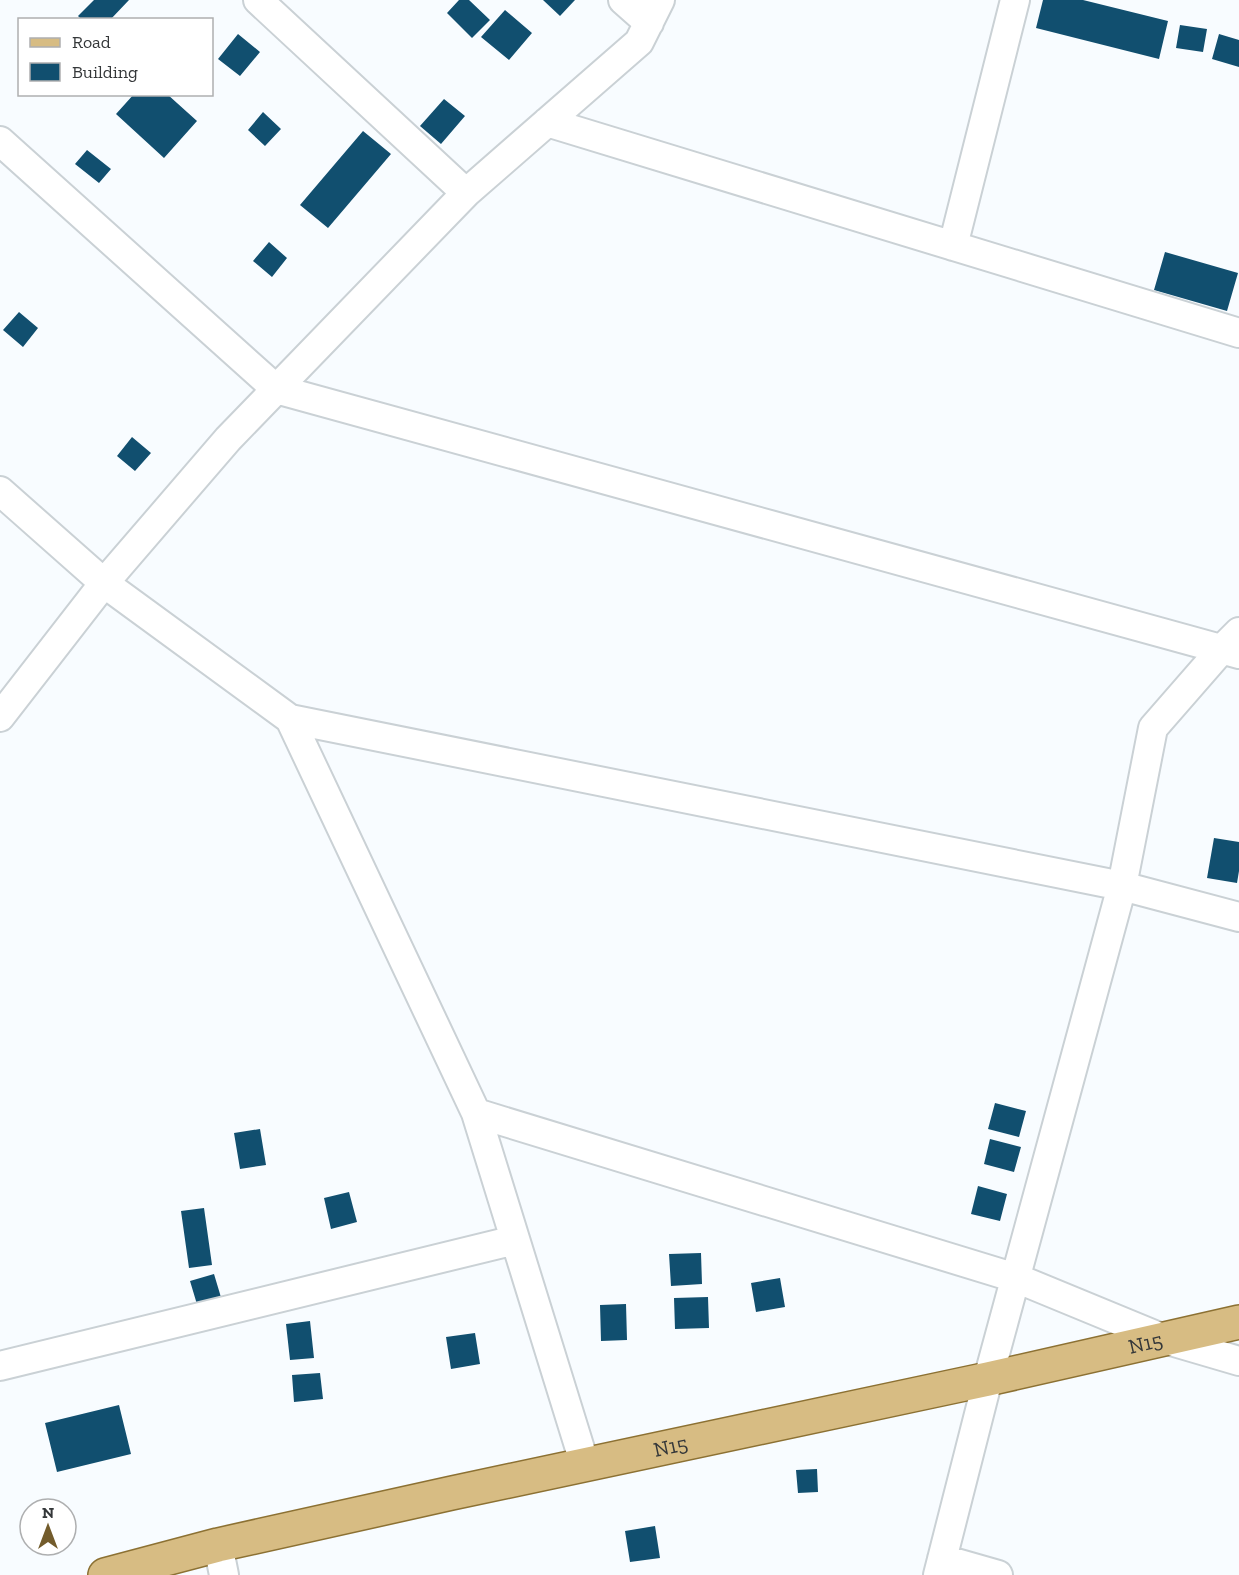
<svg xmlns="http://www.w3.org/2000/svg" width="1239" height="1575" font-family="'Zilla Slab',serif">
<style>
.building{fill:#114f6f}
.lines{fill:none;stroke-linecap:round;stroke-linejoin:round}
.minor-casing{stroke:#cad1d5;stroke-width:32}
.primary-casing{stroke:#8c7133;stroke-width:36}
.minor{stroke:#fff;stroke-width:28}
.primary{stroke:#d7bc83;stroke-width:33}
.labels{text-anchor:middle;stroke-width:6;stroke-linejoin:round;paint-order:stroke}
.street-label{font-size:21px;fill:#343739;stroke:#fff}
</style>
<rect width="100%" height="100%" fill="#f8fcff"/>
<path class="building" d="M 94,0 L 129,0 L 110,20 L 82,20 L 78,16 Z
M 459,0 L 469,0 L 490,20 L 472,38 L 447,13 Z
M 543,0 L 575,0 L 560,16 Z
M 1043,0 L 1083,0 L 1168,21 L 1159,59 L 1036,28 Z
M 505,10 L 532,33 L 509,60 L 481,37 Z
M 1180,25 L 1207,29 L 1203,52 L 1176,48 Z
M 238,34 L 260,52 L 240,76 L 218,59 Z
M 1219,34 L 1239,40 L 1239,67 L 1212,59 Z
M 134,94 L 167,94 L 197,121 L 164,158 L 116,114 Z
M 444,99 L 465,116 L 441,144 L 420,126 Z
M 263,112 L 281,129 L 265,146 L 248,130 Z
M 363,131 L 391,154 L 328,228 L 300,205 Z
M 87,150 L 111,169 L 99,183 L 75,164 Z
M 269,242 L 287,258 L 272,277 L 253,261 Z
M 1165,252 L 1238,273 L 1227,311 L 1154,290 Z
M 19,312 L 38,328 L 23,347 L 3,330 Z
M 132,437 L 151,453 L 135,471 L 117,456 Z
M 1214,838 L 1239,842 L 1239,871 L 1237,883 L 1207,878 Z
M 995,1103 L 1026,1111 L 1019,1137 L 988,1129 Z
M 260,1129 L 266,1165 L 240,1169 L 234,1133 Z
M 990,1139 L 1021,1147 L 1014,1172 L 984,1164 Z
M 978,1186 L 1007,1194 L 1000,1221 L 971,1214 Z
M 349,1192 L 357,1222 L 331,1229 L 324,1198 Z
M 204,1208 L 212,1265 L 189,1268 L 181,1211 Z
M 701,1253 L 702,1284 L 671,1286 L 669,1254 Z
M 214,1274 L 223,1304 L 199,1311 L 190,1281 Z
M 780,1278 L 785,1307 L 756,1312 L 751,1283 Z
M 708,1297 L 709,1328 L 675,1329 L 674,1298 Z
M 626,1304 L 627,1340 L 601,1341 L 600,1305 Z
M 310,1321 L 314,1358 L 290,1360 L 286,1324 Z
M 475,1333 L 480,1364 L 451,1369 L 446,1337 Z
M 320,1373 L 323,1399 L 294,1402 L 292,1375 Z
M 119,1405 L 131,1454 L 57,1472 L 45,1423 Z
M 817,1469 L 818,1492 L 798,1493 L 796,1470 Z
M 655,1526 L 660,1558 L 630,1562 L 625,1531 Z"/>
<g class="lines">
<g class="minor-casing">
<path id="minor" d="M 258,0 L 466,193
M 623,0 L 649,23
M 547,122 L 1239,333
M 0,141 L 276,389 L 1239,654
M 953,246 L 1015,0
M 0,491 L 104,583 L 290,719 L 1122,886 L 1239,917
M 0,717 L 104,583 L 228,439 L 466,193 L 639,42 L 660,0
M 290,719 L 476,1113 L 585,1465
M 476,1113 L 1016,1278 L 1164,1339 L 1239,1361
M 0,1366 L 515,1240
M 218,1545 L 224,1575
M 942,1559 L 998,1575
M 938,1575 L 988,1379 L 1122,886 L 1153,728 L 1221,650 L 1239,632"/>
</g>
<g class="primary-casing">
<g id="primary">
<path id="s1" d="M 105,1575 L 218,1545 L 452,1493 L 988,1379 L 1239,1322"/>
</g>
</g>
<use href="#minor" class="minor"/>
<use href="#primary" class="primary"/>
</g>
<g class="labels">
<g class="street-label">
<text dy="7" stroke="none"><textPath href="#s1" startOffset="1066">N15</textPath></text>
<text dy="7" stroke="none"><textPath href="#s1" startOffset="580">N15</textPath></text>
</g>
</g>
<rect x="18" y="18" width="195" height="78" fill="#ffffff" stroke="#aeafb0" stroke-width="1.5"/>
<rect x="30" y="38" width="30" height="9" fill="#d7bc83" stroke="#aeafb0" stroke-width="1.5"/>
<text x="72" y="48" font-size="18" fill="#343739">Road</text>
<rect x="30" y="63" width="30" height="18" fill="#114f6f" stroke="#aeafb0" stroke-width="1.5"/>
<text x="72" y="78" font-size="18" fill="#343739">Building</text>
<g transform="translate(48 1527)"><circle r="28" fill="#ffffff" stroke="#aeafb0" stroke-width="1.5"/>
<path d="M0-4.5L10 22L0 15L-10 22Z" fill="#735c2c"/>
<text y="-9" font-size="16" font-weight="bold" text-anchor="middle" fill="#343739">N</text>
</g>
</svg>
